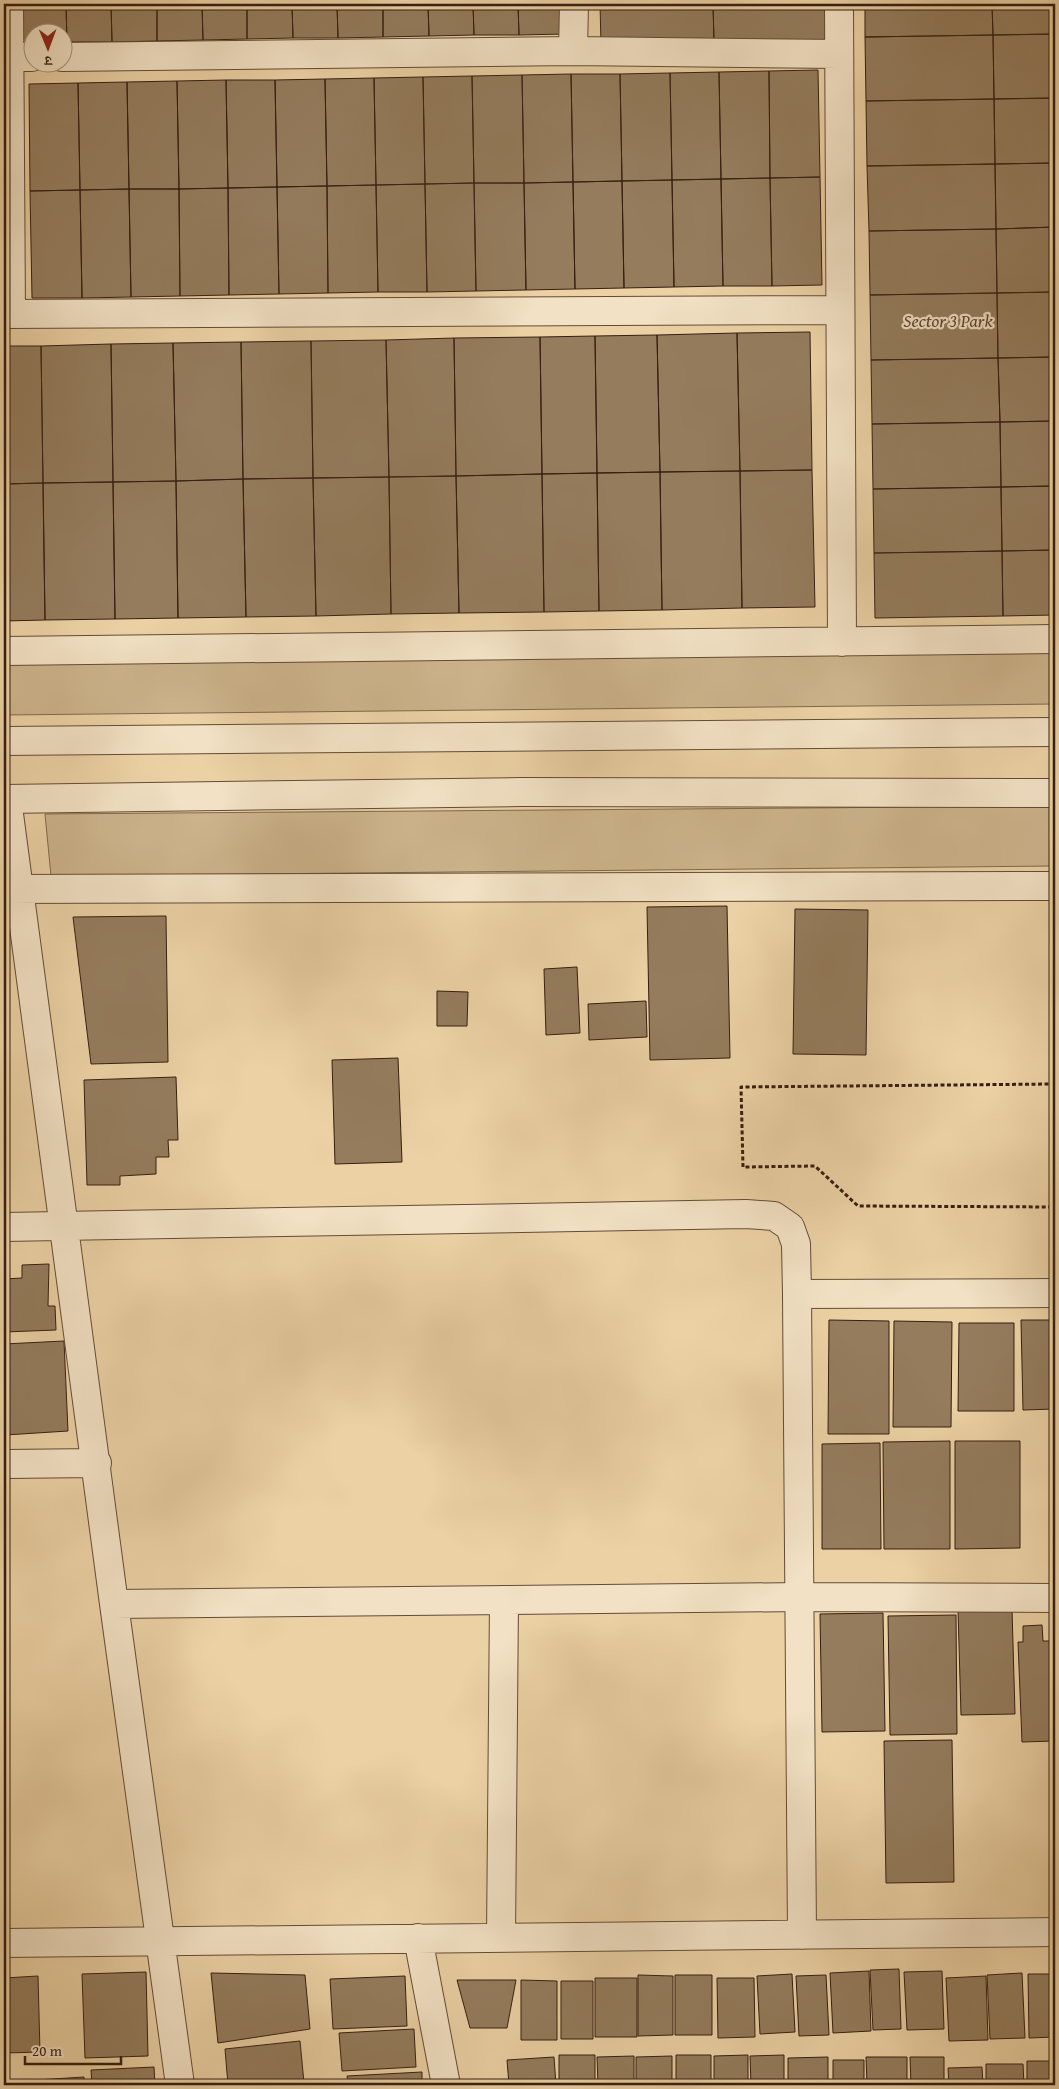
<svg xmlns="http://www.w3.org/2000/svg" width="1059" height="2089" font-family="'Gentium Book Plus','Noto Serif Devanagari',serif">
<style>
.green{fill:#ccb38b;stroke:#81694e}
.building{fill:#947c5d;stroke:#361f11}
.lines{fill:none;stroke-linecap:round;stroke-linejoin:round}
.minor-casing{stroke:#634c36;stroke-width:30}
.tertiary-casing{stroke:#634c36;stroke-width:30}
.path{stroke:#361f11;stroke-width:3;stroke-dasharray:4 2.5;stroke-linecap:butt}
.minor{stroke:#f2e1c4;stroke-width:28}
.tertiary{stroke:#f2e1c4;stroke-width:28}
.labels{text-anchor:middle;stroke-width:4.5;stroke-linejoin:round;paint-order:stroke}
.park-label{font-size:18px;font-style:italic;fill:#5c4430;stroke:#f2e1c4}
</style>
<rect width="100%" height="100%" fill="#ebd1a4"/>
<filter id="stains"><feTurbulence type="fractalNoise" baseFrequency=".004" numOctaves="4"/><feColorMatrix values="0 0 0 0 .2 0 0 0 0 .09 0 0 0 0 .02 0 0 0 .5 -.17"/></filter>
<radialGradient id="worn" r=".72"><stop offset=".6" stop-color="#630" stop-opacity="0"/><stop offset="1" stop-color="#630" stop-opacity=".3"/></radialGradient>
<path class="green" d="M 1055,651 L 1055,704 L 4,715 L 4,663 Z
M 1055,806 L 1055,866 L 51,876 L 45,814 Z"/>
<path class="building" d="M 21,4 L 66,4 L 67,42 L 62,42 L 62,32 L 32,32 L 32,43 L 22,43 Z
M 66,4 L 111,4 L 112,42 L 67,42 Z
M 111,4 L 157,4 L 157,41 L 112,42 Z
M 157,4 L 202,4 L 203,40 L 157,41 Z
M 202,4 L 247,4 L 247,39 L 203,40 Z
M 247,4 L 292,4 L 293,38 L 247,39 Z
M 292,4 L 337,4 L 338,38 L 293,38 Z
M 337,4 L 383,4 L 383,37 L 338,38 Z
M 383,4 L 428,4 L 429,36 L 383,37 Z
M 428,4 L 473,4 L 474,35 L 429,36 Z
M 473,4 L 518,4 L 519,35 L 474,35 Z
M 518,4 L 564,4 L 564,34 L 519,35 Z
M 600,4 L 713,4 L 714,42 L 601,44 Z
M 713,4 L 827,4 L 827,40 L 714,42 Z
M 865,4 L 992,4 L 993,35 L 865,37 Z
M 992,4 L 1055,4 L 1055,34 L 993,35 Z
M 1055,34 L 1055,98 L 994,99 L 993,35 Z
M 993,35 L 994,99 L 866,101 L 865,37 Z
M 818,70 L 820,177 L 770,178 L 769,71 Z
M 769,71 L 770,178 L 721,179 L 719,72 Z
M 719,72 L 721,179 L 672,180 L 670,73 Z
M 670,73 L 672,180 L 622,181 L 620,74 Z
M 571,74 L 573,182 L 524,183 L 522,75 Z
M 571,74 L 620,74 L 622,181 L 573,182 Z
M 522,75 L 524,183 L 474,183 L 472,76 Z
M 472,76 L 474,183 L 425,184 L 423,77 Z
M 423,77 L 425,184 L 376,185 L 374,78 Z
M 374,78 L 376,185 L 327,186 L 325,79 Z
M 325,79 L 327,186 L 277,187 L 275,80 Z
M 226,80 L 228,188 L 179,189 L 177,81 Z
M 226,80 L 275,80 L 277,187 L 228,188 Z
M 177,81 L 179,189 L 129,189 L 127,82 Z
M 127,82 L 129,189 L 80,190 L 78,83 Z
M 78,83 L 80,190 L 30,191 L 29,84 Z
M 1055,98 L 1055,163 L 995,164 L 994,99 Z
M 994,99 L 995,164 L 867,166 L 866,101 Z
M 1055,163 L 1055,227 L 996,229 L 995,164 Z
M 995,164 L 996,229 L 869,231 L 867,166 Z
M 820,177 L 822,285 L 772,286 L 770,178 Z
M 770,178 L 772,286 L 723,286 L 721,179 Z
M 721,179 L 723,286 L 674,287 L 672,180 Z
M 672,180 L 674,287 L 624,288 L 622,181 Z
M 622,181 L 624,288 L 575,289 L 573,182 Z
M 573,182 L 575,289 L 526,290 L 524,183 Z
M 474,183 L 476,291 L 427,292 L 425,184 Z
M 474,183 L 524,183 L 526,290 L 476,291 Z
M 425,184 L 427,292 L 378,292 L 376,185 Z
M 376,185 L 378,292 L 328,293 L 327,186 Z
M 327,186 L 328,293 L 279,294 L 277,187 Z
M 277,187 L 279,294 L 229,295 L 228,188 Z
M 228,188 L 229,295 L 180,296 L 179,189 Z
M 129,189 L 131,297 L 82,298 L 80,190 Z
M 129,189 L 179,189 L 180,296 L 131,297 Z
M 80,190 L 82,298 L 32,298 L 30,191 Z
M 1055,227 L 1055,292 L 997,293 L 996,229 Z
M 996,229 L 997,293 L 870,295 L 869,231 Z
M 1055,292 L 1055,357 L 998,358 L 997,293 Z
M 997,293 L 998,358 L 871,360 L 870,295 Z
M 810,332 L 812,470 L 740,471 L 737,333 Z
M 737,333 L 740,471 L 660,472 L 657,335 Z
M 657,335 L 660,472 L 597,473 L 595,336 Z
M 595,336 L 597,473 L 542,474 L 540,337 Z
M 540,337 L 542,474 L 456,476 L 454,338 Z
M 454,338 L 456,476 L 389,477 L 386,340 Z
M 386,340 L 389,477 L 313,478 L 311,341 Z
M 311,341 L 313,478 L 243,479 L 241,342 Z
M 241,342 L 243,479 L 176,481 L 173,343 Z
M 173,343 L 176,481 L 113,482 L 111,344 Z
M 111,344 L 113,482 L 43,483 L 41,346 Z
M 4,346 L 41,346 L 43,483 L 4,484 Z
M 1055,357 L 1055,421 L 1000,422 L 998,358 Z
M 998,358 L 1000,422 L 872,424 L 871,360 Z
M 1055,421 L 1055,486 L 1001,487 L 1000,422 Z
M 1000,422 L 1001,487 L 873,489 L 872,424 Z
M 812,470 L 815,607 L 742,608 L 740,471 Z
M 740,471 L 742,608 L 662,610 L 660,472 Z
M 660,472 L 662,610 L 599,611 L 597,473 Z
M 597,473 L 599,611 L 544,612 L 542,474 Z
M 542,474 L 544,612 L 459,613 L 456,476 Z
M 456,476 L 459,613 L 391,614 L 389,477 Z
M 389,477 L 391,614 L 316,616 L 313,478 Z
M 313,478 L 316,616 L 246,617 L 243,479 Z
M 243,479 L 246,617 L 178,618 L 176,481 Z
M 176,481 L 178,618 L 115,619 L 113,482 Z
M 113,482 L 115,619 L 45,620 L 43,483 Z
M 43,483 L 45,620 L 4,621 L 4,484 Z
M 1055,486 L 1055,550 L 1002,551 L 1001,487 Z
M 1001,487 L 1002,551 L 874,553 L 873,489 Z
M 1055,550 L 1055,615 L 1003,616 L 1002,551 Z
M 1002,551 L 1003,616 L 875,618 L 874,553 Z
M 727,906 L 730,1058 L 650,1060 L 647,907 Z
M 795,909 L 868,910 L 866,1055 L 793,1054 Z
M 166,916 L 168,1062 L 91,1064 L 73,917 Z
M 577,967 L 580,1033 L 546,1035 L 544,969 Z
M 437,991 L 468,992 L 467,1026 L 437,1026 Z
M 646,1001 L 647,1037 L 589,1040 L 588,1004 Z
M 398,1058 L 402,1162 L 335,1164 L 332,1060 Z
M 176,1077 L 178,1140 L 168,1140 L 169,1157 L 156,1157 L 156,1174 L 120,1176 L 120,1185 L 87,1185 L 84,1080 Z
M 49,1264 L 48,1306 L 55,1306 L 56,1330 L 4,1332 L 4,1279 L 22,1278 L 22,1265 Z
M 829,1320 L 889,1321 L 889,1434 L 828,1434 Z
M 1021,1320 L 1055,1320 L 1055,1409 L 1023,1410 Z
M 894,1321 L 952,1322 L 951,1427 L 893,1427 Z
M 959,1323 L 1014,1323 L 1014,1411 L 958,1411 Z
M 64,1341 L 68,1431 L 5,1435 L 4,1344 Z
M 950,1441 L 950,1549 L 884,1549 L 883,1442 Z
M 955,1441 L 1020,1441 L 1020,1548 L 955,1549 Z
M 880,1443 L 881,1549 L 822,1549 L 822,1444 Z
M 1012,1609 L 1015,1714 L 961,1715 L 958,1610 Z
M 883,1613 L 885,1731 L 822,1732 L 820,1614 Z
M 956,1615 L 957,1734 L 890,1735 L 888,1616 Z
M 1042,1625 L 1043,1641 L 1055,1641 L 1055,1741 L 1022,1742 L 1018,1642 L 1023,1642 L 1023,1626 Z
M 952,1740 L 954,1882 L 886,1883 L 884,1741 Z
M 899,1969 L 901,2029 L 873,2030 L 870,1970 Z
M 869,1971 L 871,2031 L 833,2033 L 830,1973 Z
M 942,1971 L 944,2029 L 907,2030 L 904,1972 Z
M 146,1972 L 148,2056 L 85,2058 L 82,1974 Z
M 211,1973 L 305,1975 L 310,2029 L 218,2043 Z
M 1022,1973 L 1025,2038 L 990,2039 L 987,1975 Z
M 792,1974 L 795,2032 L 760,2034 L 757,1976 Z
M 1028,1974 L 1055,1974 L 1055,2037 L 1029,2038 Z
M 638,1975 L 673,1976 L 673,2035 L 638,2036 Z
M 675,1975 L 712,1975 L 712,2035 L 675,2035 Z
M 826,1975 L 829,2035 L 799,2036 L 796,1976 Z
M 38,1976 L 40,2052 L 4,2053 L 4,1978 Z
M 405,1976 L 407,2026 L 333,2029 L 330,1979 Z
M 986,1976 L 988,2040 L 949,2041 L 946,1978 Z
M 595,1978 L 637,1978 L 637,2037 L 595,2037 Z
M 717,1978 L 754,1978 L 755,2037 L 718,2038 Z
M 457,1980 L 516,1980 L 507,2028 L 470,2028 Z
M 521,1980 L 557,1981 L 557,2040 L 521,2040 Z
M 561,1981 L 593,1981 L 593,2039 L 561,2039 Z
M 414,2029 L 416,2067 L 342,2071 L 339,2033 Z
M 300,2041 L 304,2083 L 280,2085 L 228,2085 L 225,2049 Z
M 559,2055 L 595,2055 L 595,2085 L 559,2085 Z
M 676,2055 L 711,2055 L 711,2085 L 676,2085 Z
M 748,2055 L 748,2085 L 714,2085 L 714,2056 Z
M 784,2055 L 784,2085 L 751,2085 L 750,2056 Z
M 634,2056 L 634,2085 L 598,2085 L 597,2057 Z
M 672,2056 L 672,2085 L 636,2085 L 636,2057 Z
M 554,2057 L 556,2085 L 509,2085 L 507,2060 Z
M 828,2057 L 828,2085 L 788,2085 L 788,2058 Z
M 866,2057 L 907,2057 L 907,2085 L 867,2085 Z
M 910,2057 L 944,2057 L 944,2085 L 911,2085 Z
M 833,2060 L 864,2060 L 864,2085 L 833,2085 Z
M 1027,2061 L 1055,2061 L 1055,2085 L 1027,2085 Z
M 986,2064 L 1023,2064 L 1024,2085 L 986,2085 Z
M 154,2067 L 155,2085 L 92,2085 L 91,2070 Z
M 982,2067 L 983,2085 L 949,2085 L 948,2068 Z
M 422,2072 L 422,2085 L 348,2085 L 347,2076 Z
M 84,2077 L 84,2085 L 36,2085 L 36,2080 Z
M 33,2080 L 34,2085 L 4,2085 L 4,2081 Z"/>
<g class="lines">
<g class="minor-casing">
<path id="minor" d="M 9,4 L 11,314
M 839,4 L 842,642
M 573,51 L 574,4
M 9,57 L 32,57
M 62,57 L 573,51 L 839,54
M 4,314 L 840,310
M 4,651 L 1055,639
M 7,799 L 114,1604 L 180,2085
M 4,889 L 1055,886
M 4,1227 L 746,1214 L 774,1216 L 790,1227 L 796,1244 L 797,1294 L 802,1935
M 797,1294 L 1055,1293
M 4,1464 L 97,1463
M 114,1604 L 799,1597 L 1055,1598
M 418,1938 L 446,2085
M 501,1938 L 504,1600
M 4,1943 L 1055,1932"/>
</g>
<g class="tertiary-casing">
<path id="tertiary" d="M 4,741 L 1055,732
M 4,799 L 521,792 L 1055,793"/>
</g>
<path class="path" d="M 1055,1084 L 741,1087 L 743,1167 L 815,1166 L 858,1206 L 1055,1207"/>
<use href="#minor" class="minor"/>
<use href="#tertiary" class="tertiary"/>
</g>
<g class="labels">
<g class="park-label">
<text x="948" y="327">Sector 3 Park</text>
</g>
</g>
<rect width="1059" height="2089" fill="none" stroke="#ebd1a4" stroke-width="20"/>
<rect x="5" y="5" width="1049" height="2079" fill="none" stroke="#361f11" stroke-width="2.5"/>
<rect x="10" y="10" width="1039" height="2069" fill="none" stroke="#361f11"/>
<g transform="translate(48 48) rotate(179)"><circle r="24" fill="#f2e1c4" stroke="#a7937c"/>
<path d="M0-4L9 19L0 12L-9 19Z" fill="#8f2418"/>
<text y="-8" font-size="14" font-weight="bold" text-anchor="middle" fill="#361f11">उ</text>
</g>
<path d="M25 2056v8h96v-8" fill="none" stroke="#361f11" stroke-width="2.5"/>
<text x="32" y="2056" font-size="15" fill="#361f11" stroke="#f2e1c4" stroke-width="4" paint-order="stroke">20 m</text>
<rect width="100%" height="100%" filter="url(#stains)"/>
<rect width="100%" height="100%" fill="url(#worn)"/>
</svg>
